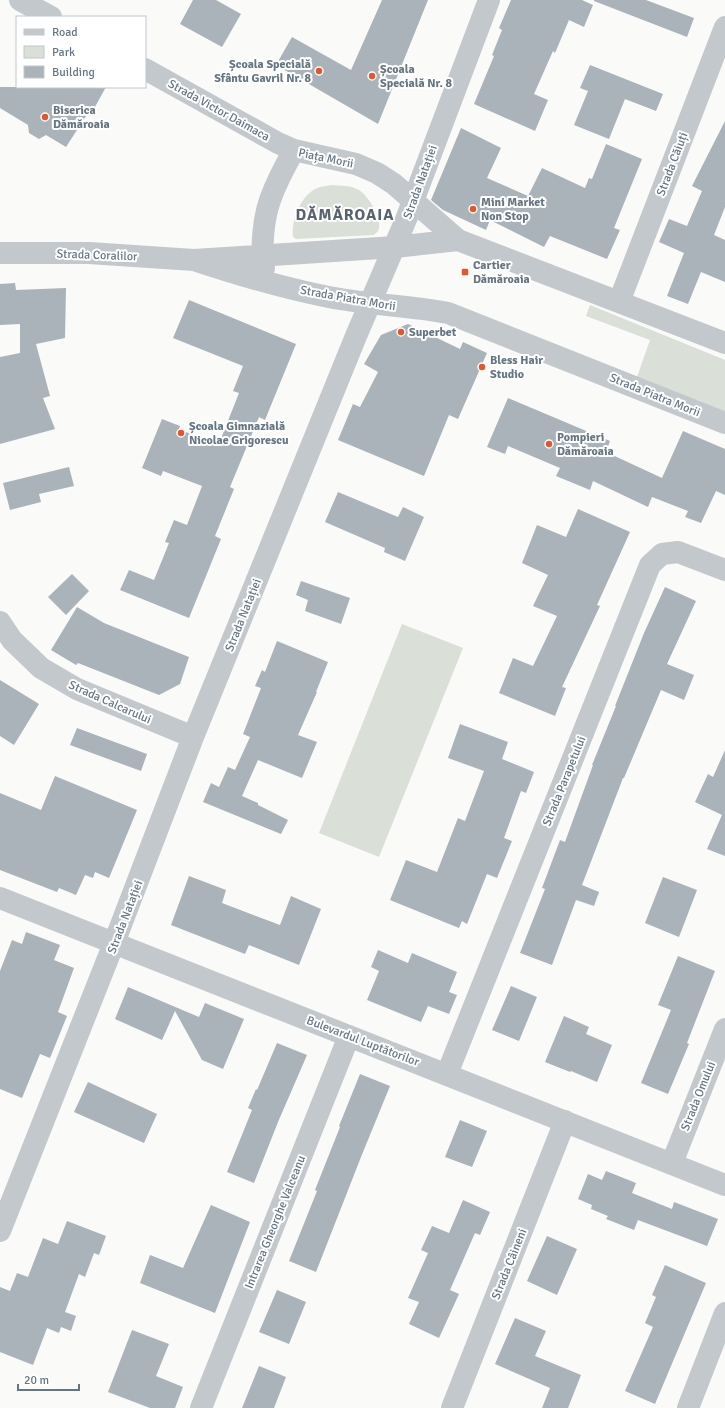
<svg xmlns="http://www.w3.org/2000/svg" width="725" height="1408" font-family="Signika,sans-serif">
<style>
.green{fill:#dadfd7}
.building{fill:#aab3b9}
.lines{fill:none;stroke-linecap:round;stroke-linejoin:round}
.minor{stroke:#c3c8cc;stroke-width:22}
.poi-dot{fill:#e4572e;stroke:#fff;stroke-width:1.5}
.labels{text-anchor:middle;stroke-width:4;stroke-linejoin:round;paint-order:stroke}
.poi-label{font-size:12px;font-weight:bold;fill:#657683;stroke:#fff;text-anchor:start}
.street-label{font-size:12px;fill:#657683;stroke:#fff}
.district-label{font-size:16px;font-weight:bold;letter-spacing:1px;fill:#57646e;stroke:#fff}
</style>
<rect width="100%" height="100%" fill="#fafaf8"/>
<path class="green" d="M 332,185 C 340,186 349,185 357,189 C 367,193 384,220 378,231 C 378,232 374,234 374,235 L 296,239 L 293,237 C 291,220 301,193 320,187 C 323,186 328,186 332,185 Z
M 590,305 L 725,360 L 725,412 L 637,377 L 650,340 L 586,316 Z
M 402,624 L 463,648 L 379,857 L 319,833 Z"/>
<path class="building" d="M 193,0 L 216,0 L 241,14 L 222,47 L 180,24 Z
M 382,0 L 428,0 L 378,124 L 276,65 L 292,37 L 351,70 Z
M 511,0 L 582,0 L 593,5 L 584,27 L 569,20 L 555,53 L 553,51 L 534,94 L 548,100 L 535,131 L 474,104 L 494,56 L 492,55 L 502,30 L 499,28 Z
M 594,0 L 646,0 L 694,18 L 687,37 L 594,1 Z
M 590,65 L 663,94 L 656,111 L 625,99 L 609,139 L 574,125 L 588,91 L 580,88 Z
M 0,87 L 106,87 L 91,114 L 88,113 L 66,147 L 46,135 L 39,139 L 29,133 L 28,125 L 0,108 Z
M 725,121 L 725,207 L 714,235 L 725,240 L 725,282 L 701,272 L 688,304 L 667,296 L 684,253 L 659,242 L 669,219 L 687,226 L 702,191 L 692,186 Z
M 461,128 L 501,148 L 487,178 L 528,196 L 542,168 L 585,188 L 589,178 L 592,179 L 606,144 L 642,159 L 614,228 L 620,230 L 607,259 L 550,236 L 544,247 L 490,220 L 486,230 L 443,210 L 431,200 Z
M 15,283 L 16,290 L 66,288 L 65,338 L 36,344 L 50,396 L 43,398 L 55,429 L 0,444 L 0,357 L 20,353 L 20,324 L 0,325 L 0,284 Z
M 189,300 L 296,344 L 265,420 L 259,417 L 230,487 L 234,489 L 215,536 L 221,539 L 189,618 L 120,590 L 129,570 L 154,580 L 169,543 L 165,542 L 174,520 L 187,525 L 202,486 L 163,471 L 161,476 L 142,468 L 162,419 L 180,426 L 179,429 L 218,446 L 239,393 L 233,391 L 243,366 L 173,338 Z
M 408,324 L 460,349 L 463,342 L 487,353 L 458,419 L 449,415 L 424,476 L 338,440 L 353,404 L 360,407 L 378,372 L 364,364 L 381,335 Z
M 508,398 L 610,441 L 606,452 L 662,478 L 683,431 L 725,449 L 725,495 L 716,491 L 701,523 L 685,517 L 688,511 L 652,497 L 648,507 L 593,481 L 590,490 L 556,476 L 560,468 L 508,446 L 505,454 L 487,447 Z
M 69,467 L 74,486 L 39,494 L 41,502 L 10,510 L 3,483 Z
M 338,492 L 398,517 L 403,507 L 424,517 L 405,561 L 384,552 L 385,548 L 325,522 Z
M 578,509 L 630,532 L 597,605 L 600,606 L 562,687 L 566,688 L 555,716 L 499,693 L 513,658 L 533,666 L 557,616 L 533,606 L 548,575 L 522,563 L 537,525 L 566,537 Z
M 72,574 L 89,591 L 66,615 L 48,597 Z
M 301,581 L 350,598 L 341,624 L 305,611 L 308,600 L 296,595 Z
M 665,587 L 696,601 L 667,664 L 694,675 L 684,700 L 661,690 L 624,778 L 623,778 L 582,885 L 599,892 L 594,906 L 576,900 L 552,965 L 520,953 L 545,889 L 542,888 L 560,840 L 565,842 L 593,765 L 592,765 L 616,706 L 615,706 L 644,633 Z
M 77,607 L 104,623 L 189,657 L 180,684 L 159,695 L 78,663 L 76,665 L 51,650 Z
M 277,641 L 328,662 L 316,692 L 317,692 L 298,735 L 317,742 L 302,778 L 258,760 L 242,796 L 258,803 L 258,805 L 288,820 L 281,834 L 203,802 L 211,783 L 219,787 L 228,767 L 235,770 L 250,737 L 243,734 L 261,688 L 255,686 L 262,670 L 265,672 Z
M 0,680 L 39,704 L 14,745 L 0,736 Z
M 460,724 L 508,742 L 502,759 L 534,772 L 526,793 L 521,791 L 504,838 L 512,841 L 497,878 L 487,874 L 467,924 L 462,921 L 459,928 L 390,900 L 406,860 L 437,872 L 458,818 L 465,821 L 484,771 L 448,758 Z
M 77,728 L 147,754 L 141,771 L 70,745 Z
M 725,750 L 725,856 L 707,849 L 722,815 L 695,802 L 708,774 L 713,777 Z
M 55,776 L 137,810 L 109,878 L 95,872 L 93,878 L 85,875 L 76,895 L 59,888 L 57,892 L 0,870 L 0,793 L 41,810 Z
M 189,876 L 226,890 L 222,903 L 280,925 L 291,896 L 321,909 L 299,965 L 249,945 L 245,954 L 171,925 Z
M 663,877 L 697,890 L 679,937 L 645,923 Z
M 26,932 L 60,945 L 54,960 L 74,968 L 58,1012 L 67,1016 L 50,1058 L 40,1054 L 22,1098 L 0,1089 L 0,971 L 12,940 L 22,944 Z
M 378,950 L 408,963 L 412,953 L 457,972 L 449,992 L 457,995 L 449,1014 L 428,1006 L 421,1022 L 367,1000 L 379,971 L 371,967 Z
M 678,956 L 715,971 L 687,1043 L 689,1044 L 668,1094 L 641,1083 L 671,1010 L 658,1005 Z
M 511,986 L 537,997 L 519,1041 L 492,1030 Z
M 128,987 L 199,1017 L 205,1003 L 244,1019 L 223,1069 L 202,1060 L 175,1011 L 162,1040 L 115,1019 Z
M 564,1016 L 589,1027 L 586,1034 L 612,1045 L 597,1082 L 571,1071 L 570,1072 L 545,1062 Z
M 277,1043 L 307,1055 L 278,1122 L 254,1183 L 227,1172 L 252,1110 L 248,1108 L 256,1089 L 257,1090 Z
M 360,1074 L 390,1086 L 361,1157 L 316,1272 L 289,1261 L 317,1191 L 315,1190 L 340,1127 L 339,1126 Z
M 88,1082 L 157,1114 L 144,1143 L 74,1112 Z
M 460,1120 L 487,1131 L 472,1167 L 445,1157 Z
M 606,1171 L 636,1183 L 632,1193 L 672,1209 L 674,1202 L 718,1219 L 707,1246 L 638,1220 L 634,1230 L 606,1219 L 608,1216 L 591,1209 L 592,1205 L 578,1199 L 588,1174 L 602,1180 Z
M 463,1200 L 490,1212 L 480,1235 L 475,1233 L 450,1290 L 459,1294 L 439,1338 L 409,1324 L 419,1302 L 408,1298 L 428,1253 L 421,1250 L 432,1226 L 449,1233 Z
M 211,1205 L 250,1222 L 215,1313 L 140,1283 L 150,1255 L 183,1268 Z
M 67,1221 L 106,1236 L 99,1255 L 94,1253 L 85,1277 L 79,1274 L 65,1312 L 76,1316 L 71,1331 L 61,1327 L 59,1333 L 47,1328 L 33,1365 L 0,1352 L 0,1287 L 10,1291 L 17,1273 L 28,1277 L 43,1238 L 58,1244 Z
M 547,1236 L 577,1249 L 557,1295 L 527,1281 Z
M 665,1265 L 706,1283 L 655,1404 L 625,1391 L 653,1327 L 645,1323 L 656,1297 L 652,1295 Z
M 277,1290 L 306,1302 L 289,1344 L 259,1332 Z
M 515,1318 L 546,1331 L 535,1356 L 581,1375 L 568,1408 L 542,1408 L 550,1388 L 495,1364 Z
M 132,1330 L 169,1344 L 156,1376 L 183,1387 L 175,1408 L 150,1408 L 108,1392 Z
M 259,1366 L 286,1377 L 274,1408 L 242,1408 Z"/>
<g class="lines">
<path class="minor" d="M 20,0 L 51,17
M 145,69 L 278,143 L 294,150 L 356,164 L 377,173 L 394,184 L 458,240 L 725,343
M 0,253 L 89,253 L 194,260 L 395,247 L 458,240
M 194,260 C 236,274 280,287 324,296 C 365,305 407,305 448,313 L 725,423
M 264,268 C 261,248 263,220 270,200 C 276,183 285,166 294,150
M 619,302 L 725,27
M 0,622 L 12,640 L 41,668 L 77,689 L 193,737
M 0,898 L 725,1185
M 447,1074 L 650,565 L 662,554 L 678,552 L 725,570
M 672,1163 L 725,1029
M 0,1231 L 114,943 L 193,737 L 356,336 L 407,217 L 489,0
M 201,1408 L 349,1036
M 452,1408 L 565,1121
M 688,1408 L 725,1313"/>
</g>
<g class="poi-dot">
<circle cx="319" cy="71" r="4"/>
<circle cx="372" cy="76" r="4"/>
<circle cx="45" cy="117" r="4"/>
<circle cx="473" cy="209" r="4"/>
<rect x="461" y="268" width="8" height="8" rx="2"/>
<circle cx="401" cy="332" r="4"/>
<circle cx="482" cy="367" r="4"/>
<circle cx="181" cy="433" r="4"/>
<circle cx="549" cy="444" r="4"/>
</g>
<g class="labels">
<g class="poi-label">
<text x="311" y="68" text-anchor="end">Școala Specială<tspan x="311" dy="14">Sfântu Gavril Nr. 8</tspan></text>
<text x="380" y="73">Școala<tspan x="380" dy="14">Specială Nr. 8</tspan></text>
<text x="53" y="114">Biserica<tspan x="53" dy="14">Dămăroaia</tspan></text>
<text x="481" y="206">Mini Market<tspan x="481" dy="14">Non Stop</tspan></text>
<text x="473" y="269">Cartier<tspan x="473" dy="14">Dămăroaia</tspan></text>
<text x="409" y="336">Superbet</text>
<text x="490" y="364">Bless Hair<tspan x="490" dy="14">Studio</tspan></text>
<text x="189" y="430">Școala Gimnazială<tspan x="189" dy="14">Nicolae Grigorescu</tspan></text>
<text x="557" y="441">Pompieri<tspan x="557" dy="14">Dămăroaia</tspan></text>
</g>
<g class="street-label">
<text transform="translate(219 110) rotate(29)" y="4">Strada Victor Daimaca</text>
<text transform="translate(326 158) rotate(12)" y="4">Piața Morii</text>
<text transform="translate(672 164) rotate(-69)" y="4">Strada Căiuți</text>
<text transform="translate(420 182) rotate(-70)" y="4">Strada Natației</text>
<text transform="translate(97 255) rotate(2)" y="4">Strada Coralilor</text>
<text transform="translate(348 298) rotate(10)" y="4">Strada Piatra Morii</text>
<text transform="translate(655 395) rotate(22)" y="4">Strada Piatra Morii</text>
<text transform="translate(243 615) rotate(-68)" y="4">Strada Natației</text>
<text transform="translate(110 702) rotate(24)" y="4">Strada Calcarului</text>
<text transform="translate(564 781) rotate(-68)" y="4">Strada Parapetului</text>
<text transform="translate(125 917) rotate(-69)" y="4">Strada Natației</text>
<text transform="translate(363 1041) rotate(21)" y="4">Bulevardul Luptătorilor</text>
<text transform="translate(698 1096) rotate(-68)" y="4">Strada Omului</text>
<text transform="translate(275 1222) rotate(-68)" y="4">Intrarea Gheorghe Valceanu</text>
<text transform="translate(509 1264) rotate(-68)" y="4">Strada Câineni</text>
</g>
<g class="district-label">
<text x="345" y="220">DĂMĂROAIA</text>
</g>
</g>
<rect x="16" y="16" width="130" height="72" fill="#ffffff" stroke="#c1c8cd"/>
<rect x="24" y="29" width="20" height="6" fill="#c3c8cc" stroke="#c1c8cd"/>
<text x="52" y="36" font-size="12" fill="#657683">Road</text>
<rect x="24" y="46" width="20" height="12" fill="#dadfd7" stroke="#c1c8cd"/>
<text x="52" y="56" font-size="12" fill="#657683">Park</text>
<rect x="24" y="66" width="20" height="12" fill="#aab3b9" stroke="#c1c8cd"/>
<text x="52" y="76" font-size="12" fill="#657683">Building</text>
<path d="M18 1384v6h61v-6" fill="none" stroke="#657683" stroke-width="2"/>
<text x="24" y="1384" font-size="12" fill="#657683" stroke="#ffffff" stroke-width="3" paint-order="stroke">20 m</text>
</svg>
